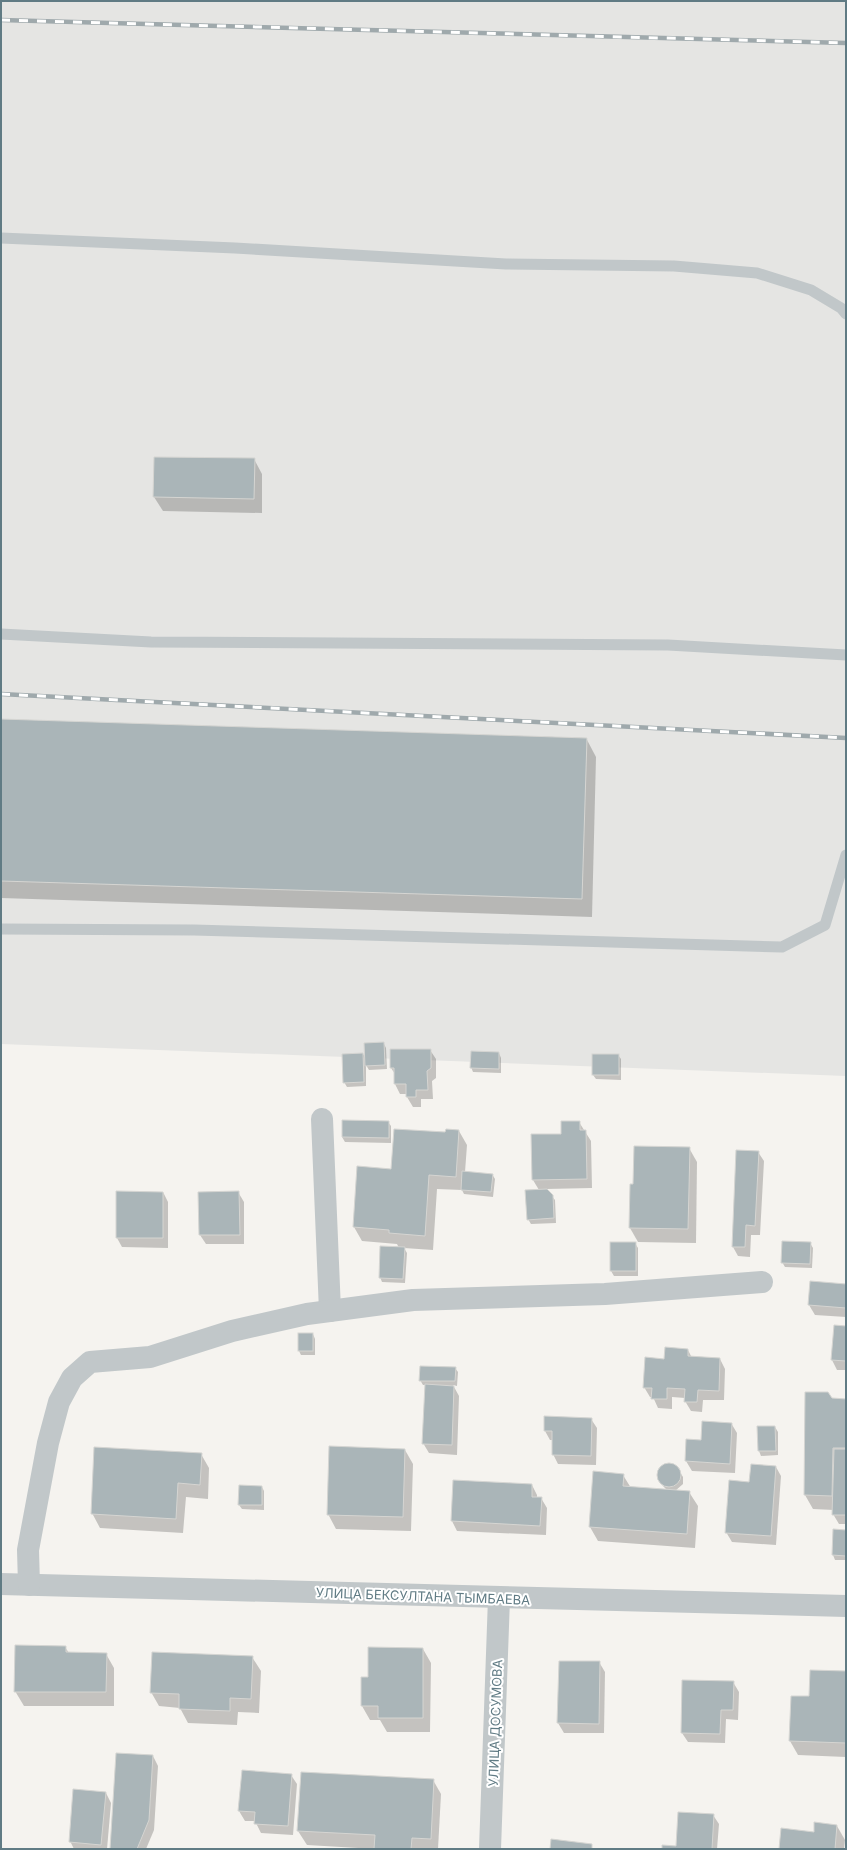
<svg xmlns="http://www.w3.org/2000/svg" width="847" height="1850" font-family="Inter,sans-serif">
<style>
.built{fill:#e5e5e3}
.shadow{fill:#0003}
.building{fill:#aab5b8;stroke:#d5d5d2}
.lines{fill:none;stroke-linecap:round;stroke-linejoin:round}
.lane{stroke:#c1c7c9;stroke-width:11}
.street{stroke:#c1c7c9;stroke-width:22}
.rail-casing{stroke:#9fa9ac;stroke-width:4.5}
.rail{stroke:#fff;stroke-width:3;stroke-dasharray:9;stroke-linecap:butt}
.labels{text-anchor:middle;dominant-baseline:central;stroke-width:4;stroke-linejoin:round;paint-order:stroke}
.street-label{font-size:13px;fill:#607b84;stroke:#fff}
</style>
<rect width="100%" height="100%" fill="#f5f3ef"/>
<!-- built -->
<polygon class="built" points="1,1 846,1 846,1076 1,1044"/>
<!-- shadow -->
<g class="shadow">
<polygon points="155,458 254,459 262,474 262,513 163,511 154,497"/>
<polygon points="1,720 586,738 596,757 592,917 1,898"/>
<polygon points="384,1044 386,1048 387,1069 369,1070 366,1065 366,1086 347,1087 344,1082 363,1054 366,1059"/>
<polygon points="430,1050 436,1059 436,1078 432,1081 433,1099 421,1099 421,1107 413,1107 407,1097 407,1094 400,1094 395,1084 395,1074 391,1068"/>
<polygon points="499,1053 501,1058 501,1073 473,1072 471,1067"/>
<polygon points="618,1055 621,1059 621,1080 596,1079 593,1075"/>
<polygon points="343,1121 388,1122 391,1126 391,1143 345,1142 342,1137"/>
<polygon points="579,1122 591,1141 592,1188 546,1189 555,1200 556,1223 531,1224 528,1219 539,1190 533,1180"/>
<polygon points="459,1131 467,1145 465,1172 492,1174 495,1179 493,1197 464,1194 462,1190 437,1189 433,1250 404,1248 407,1253 405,1283 382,1282 380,1277 399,1248 397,1244 362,1241 354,1227 358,1167 392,1170 446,1134"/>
<polygon points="689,1148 697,1162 696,1243 638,1242 630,1228"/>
<polygon points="758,1152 764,1161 760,1235 751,1235 750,1257 738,1256 733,1247"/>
<polygon points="163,1192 168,1202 168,1248 122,1247 117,1238"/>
<polygon points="238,1192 244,1202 244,1244 206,1244 200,1235"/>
<polygon points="611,1243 635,1243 638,1248 638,1276 614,1276 611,1271"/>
<polygon points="810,1243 813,1248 812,1268 785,1267 782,1262"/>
<polygon points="846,1285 846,1317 815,1315 809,1305"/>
<polygon points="846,1327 846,1370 837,1370 832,1360"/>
<polygon points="313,1334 315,1339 315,1355 301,1355 299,1351"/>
<polygon points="688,1350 692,1358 720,1359 725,1369 724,1400 703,1400 702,1412 691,1411 685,1401 685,1398 672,1397 672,1409 658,1408 653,1397 650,1397 644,1387 665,1360"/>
<polygon points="455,1368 458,1372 457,1386 453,1385 459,1396 457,1455 429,1453 423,1443 426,1385 423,1385 420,1380"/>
<polygon points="806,1393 831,1399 846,1400 846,1524 839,1524 833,1514 834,1510 813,1509 805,1495"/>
<polygon points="591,1419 597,1428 596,1465 558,1464 553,1454 553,1440 550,1440 545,1431"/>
<polygon points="731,1423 737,1433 735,1473 692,1471 686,1461 687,1440 702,1441"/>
<polygon points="775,1427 778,1432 778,1455 761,1456 759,1451"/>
<polygon points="405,1450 413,1464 411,1531 336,1529 328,1514"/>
<polygon points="201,1454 209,1468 208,1499 186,1497 183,1533 100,1528 92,1513"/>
<polygon points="666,1465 673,1465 678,1469 683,1477 683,1484 675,1491 689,1492 698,1506 695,1548 598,1541 590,1527 623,1475 631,1488 668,1491 663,1486 659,1477 660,1470"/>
<polygon points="776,1467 781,1476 776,1545 732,1542 726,1532"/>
<polygon points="532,1485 537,1495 537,1498 541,1498 547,1508 546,1535 457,1531 452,1521"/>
<polygon points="262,1487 264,1491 264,1510 242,1509 239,1505"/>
<polygon points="834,1530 846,1531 846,1560 835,1560 833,1555"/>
<polygon points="65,1647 69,1653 106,1654 114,1668 114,1706 24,1706 15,1691"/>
<polygon points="423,1649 431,1663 430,1732 387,1732 380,1720 370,1720 362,1706 369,1678"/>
<polygon points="252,1657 261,1671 259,1713 238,1712 237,1725 188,1723 180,1708 159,1706 151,1692"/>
<polygon points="560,1662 599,1662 605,1672 604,1733 564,1733 558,1723"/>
<polygon points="846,1672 846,1757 798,1755 790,1741 810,1697"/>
<polygon points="733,1682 739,1692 738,1720 726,1719 725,1743 688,1742 682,1733"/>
<polygon points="153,1756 158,1766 154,1830 146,1849 111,1849"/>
<polygon points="291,1775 297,1784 293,1835 261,1833 255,1821 245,1821 239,1811"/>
<polygon points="433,1780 441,1794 438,1849 375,1849 307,1845 298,1831"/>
<polygon points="106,1793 111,1803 107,1849 74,1849 70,1841"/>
<polygon points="713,1815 719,1824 717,1849 663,1849 677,1847"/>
<polygon points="837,1826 845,1840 844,1849 780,1849 814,1833"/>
</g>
<!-- building -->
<g class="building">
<polygon points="154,457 255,458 254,499 153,497"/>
<polygon points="1,719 587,738 582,899 1,881"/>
<polygon points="384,1042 385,1065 365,1066 364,1043"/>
<polygon points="390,1049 431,1049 431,1068 427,1071 428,1090 416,1090 416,1097 406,1097 406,1084 394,1084 394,1068 390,1068"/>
<polygon points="471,1051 499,1052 499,1069 470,1068"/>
<polygon points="363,1053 364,1082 343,1083 342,1054"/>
<rect x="592" y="1054" width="27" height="21"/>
<polygon points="342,1120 389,1121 389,1138 342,1137"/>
<polygon points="561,1121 580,1121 580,1130 586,1130 587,1179 532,1180 531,1134 561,1134"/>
<polygon points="394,1129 445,1132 446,1129 459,1130 456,1177 429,1175 425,1236 389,1233 389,1230 353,1227 357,1166 391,1169"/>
<polygon points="634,1146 690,1147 688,1229 629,1228 630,1184 633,1184"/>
<polygon points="736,1150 759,1151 755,1226 746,1225 745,1247 732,1247"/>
<polygon points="462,1171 493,1174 491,1192 461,1190"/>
<polygon points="547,1189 553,1195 554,1218 527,1220 525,1190"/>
<polygon points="116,1191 163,1192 163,1238 116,1238"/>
<polygon points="239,1191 240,1235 199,1235 198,1192"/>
<polygon points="782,1241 811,1242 810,1264 781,1263"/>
<rect x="610" y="1242" width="26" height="29"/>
<polygon points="380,1246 405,1247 403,1279 379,1278"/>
<polygon points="810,1281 846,1284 846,1308 808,1305"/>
<polygon points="834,1325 846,1326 846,1361 831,1360"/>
<rect x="298" y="1333" width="15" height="18"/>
<polygon points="665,1347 688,1349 688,1356 720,1358 719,1391 698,1390 697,1402 684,1402 685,1389 667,1388 667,1399 651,1399 652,1388 643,1388 645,1357 664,1359"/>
<polygon points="420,1366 456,1367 455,1381 419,1381"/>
<polygon points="425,1384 454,1386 452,1445 422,1444"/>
<polygon points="805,1392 828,1392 832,1398 846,1399 846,1448 833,1448 832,1496 804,1495"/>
<polygon points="544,1416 592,1418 591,1456 552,1455 552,1431 544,1431"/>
<polygon points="702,1421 732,1423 730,1464 685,1461 686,1439 701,1440"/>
<polygon points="757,1426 775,1426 776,1451 758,1451"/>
<polygon points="329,1446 405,1449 403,1517 327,1515"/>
<polygon points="94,1447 202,1453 200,1485 178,1483 176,1519 91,1514"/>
<polygon points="834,1449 846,1449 846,1515 832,1515"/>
<circle cx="669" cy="1475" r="12"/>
<polygon points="751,1464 776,1466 771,1536 725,1533 729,1480 749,1482"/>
<polygon points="593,1471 624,1474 623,1486 690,1491 687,1534 589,1527"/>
<polygon points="453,1480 532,1484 532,1497 542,1497 540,1526 451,1521"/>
<polygon points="239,1485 262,1486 262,1505 238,1505"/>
<polygon points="833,1529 846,1530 846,1556 832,1555"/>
<polygon points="15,1645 66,1646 66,1652 107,1653 106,1692 14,1692"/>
<polygon points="368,1647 423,1648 423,1718 378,1718 378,1706 361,1706 361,1677 368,1677"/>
<polygon points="152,1652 253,1656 251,1699 230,1698 230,1711 179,1709 179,1694 150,1693"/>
<polygon points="559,1661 600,1661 599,1724 557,1723"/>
<polygon points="810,1670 846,1671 846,1743 789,1741 791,1696 809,1696"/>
<polygon points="682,1680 734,1681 733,1710 721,1710 720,1734 681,1733"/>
<polygon points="116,1753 153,1755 149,1820 137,1849 110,1849"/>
<polygon points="242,1770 292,1774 288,1826 254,1824 255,1812 238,1811"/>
<polygon points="301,1772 434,1779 431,1839 412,1838 411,1849 374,1849 375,1835 297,1831"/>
<polygon points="73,1789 106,1792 101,1845 69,1842"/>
<polygon points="678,1812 714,1814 712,1849 662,1849 662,1845 676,1846"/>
<polygon points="814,1822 837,1825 835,1849 779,1849 781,1828 814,1832"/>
<polygon points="551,1839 592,1844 592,1849 550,1849"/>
</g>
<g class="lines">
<!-- lane -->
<g class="lane">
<polyline points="1,238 235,248 506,264 674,266 757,273 811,290 841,308 846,314"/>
<polyline points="1,634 151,642 668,645 846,655"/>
<polyline points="1,929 194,930 782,947 825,925 846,855"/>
</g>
<!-- street -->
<g class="street">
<polyline points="322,1119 330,1311"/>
<polyline points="1,1584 846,1606"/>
<polyline points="29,1585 28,1550 48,1443 59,1402 72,1378 90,1362 150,1357 232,1331 307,1314 413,1300 605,1294 762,1282"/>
<polyline points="490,1849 499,1598"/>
</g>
<defs>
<g id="rail">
<polyline points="1,20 846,43"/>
<polyline points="1,694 846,738"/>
</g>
</defs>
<!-- rail casing -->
<use href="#rail" class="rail-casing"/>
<!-- rail -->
<use href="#rail" class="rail"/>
</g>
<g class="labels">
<!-- street labels -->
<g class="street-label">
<text transform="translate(423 1596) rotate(2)">УЛИЦА БЕКСУЛТАНА ТЫМБАЕВА</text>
<text transform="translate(495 1723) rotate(-88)">УЛИЦА ДОСУМОВА</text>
</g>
</g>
<!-- border -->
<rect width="847" height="1850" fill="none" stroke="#607b84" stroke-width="4"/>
</svg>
